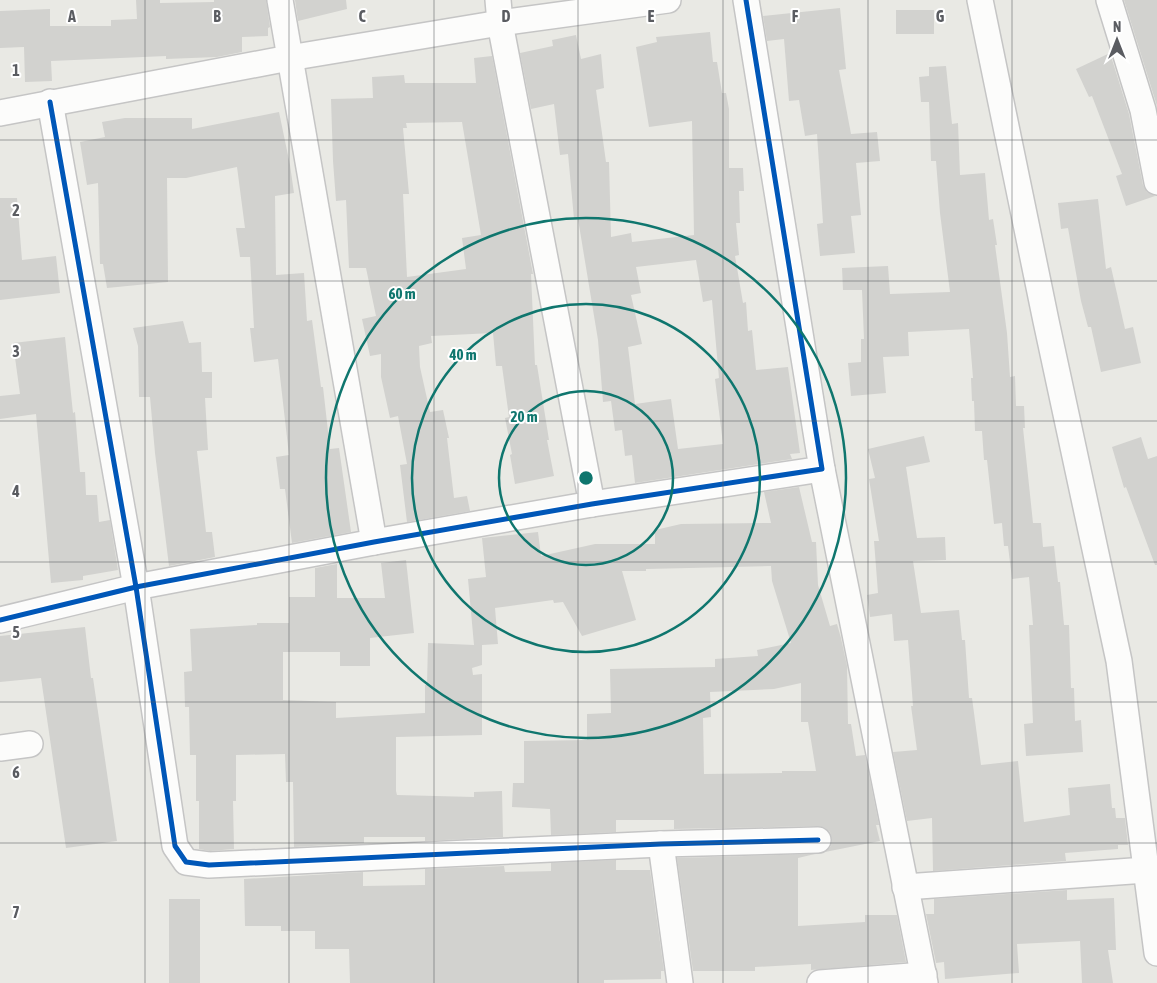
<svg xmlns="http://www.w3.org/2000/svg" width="1157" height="983" font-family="'Asap Condensed',sans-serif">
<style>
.building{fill:#d2d2cf;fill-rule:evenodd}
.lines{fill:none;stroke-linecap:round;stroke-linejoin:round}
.minor-casing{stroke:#c5c5c5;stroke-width:28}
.minor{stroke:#fcfcfb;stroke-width:25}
.cycleway-casing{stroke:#fff;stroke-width:8}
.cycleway{stroke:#0057b8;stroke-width:5}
.grid{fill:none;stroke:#5a5c61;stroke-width:1;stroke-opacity:0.55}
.ring{fill:none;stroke:#0f766e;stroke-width:2.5}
.grid-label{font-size:16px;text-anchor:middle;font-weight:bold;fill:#5a5c61;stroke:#fff;stroke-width:4;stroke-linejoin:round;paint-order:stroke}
.centre{fill:#0f766e;stroke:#fff;stroke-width:2.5}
.ring-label{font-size:15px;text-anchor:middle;font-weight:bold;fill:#0f766e;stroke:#fff;stroke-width:4;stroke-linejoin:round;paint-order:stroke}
</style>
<rect width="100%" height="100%" fill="#e9e9e4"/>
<!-- building -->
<g class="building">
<polygon points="136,0 160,0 160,3 214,2 214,0 266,0 270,27 268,28 268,36 242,37 242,52 217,57 166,59 166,56 51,61 52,81 25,82 24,47 0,48 0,11 50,9 50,26 111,26 111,20 137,19"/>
<polygon points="295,0 346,0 347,9 298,21"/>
<polygon points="1124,0 1157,0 1157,107 1157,106"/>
<polygon points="840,8 846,69 839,70 851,134 877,132 880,161 856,163 861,215 851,216 855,253 820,256 817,224 823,223 817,134 805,136 799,100 789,101 784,39 767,41 763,16"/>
<rect x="896" y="10" width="38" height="24"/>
<path d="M 710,32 L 713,62 L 717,62 L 722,93 L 726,93 L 729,109 L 729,168 L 743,168 L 744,191 L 739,191 L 740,223 L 736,223 L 739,255 L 735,256 L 743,303 L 746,302 L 748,331 L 752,330 L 756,370 L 788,367 L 800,453 L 790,454 L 792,459 L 635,483 L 632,455 L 625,456 L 622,430 L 615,431 L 611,401 L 603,402 L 598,340 L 578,219 L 574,219 L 568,154 L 560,155 L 554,104 L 531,109 L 520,53 L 553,46 L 552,40 L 576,35 L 581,59 L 601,54 L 604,88 L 596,90 L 606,162 L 609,162 L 611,237 L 631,233 L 632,242 L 694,235 L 692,121 L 649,127 L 636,47 L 657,42 L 656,37 ZM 696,260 L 703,302 L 712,300 L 719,378 L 715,379 L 723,444 L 678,449 L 671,399 L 635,404 L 628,347 L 642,344 L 631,295 L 641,293 L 636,267 Z"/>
<polygon points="1110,53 1129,114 1143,185 1147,192 1155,196 1126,206 1116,176 1122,174 1092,96 1089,97 1076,69"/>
<path d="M 492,56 L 533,274 L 531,274 L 535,365 L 537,365 L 549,440 L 547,440 L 554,476 L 515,484 L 510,455 L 512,454 L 505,418 L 509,417 L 502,366 L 496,366 L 493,333 L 431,336 L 432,343 L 419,346 L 420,367 L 430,412 L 443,410 L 449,438 L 447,438 L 454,498 L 467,496 L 470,511 L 407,522 L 400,465 L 407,464 L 398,416 L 390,418 L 381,377 L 381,354 L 370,356 L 362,319 L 376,316 L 366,268 L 349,268 L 346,200 L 336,201 L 333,161 L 331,99 L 373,98 L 372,77 L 404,75 L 405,83 L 476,83 L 474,58 ZM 462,122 L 481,235 L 462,238 L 466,269 L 407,277 L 403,194 L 409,194 L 403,128 L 407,128 L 406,123 Z"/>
<polygon points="946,66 952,124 958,123 960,175 985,173 989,220 993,219 997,245 995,245 1007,333 1010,377 1015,376 1016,406 1024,406 1025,428 1023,428 1033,523 1041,523 1043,547 1054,546 1058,582 1060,582 1064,625 1069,625 1071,688 1074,688 1075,721 1081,720 1083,752 1026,756 1024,724 1033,723 1029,625 1033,625 1029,577 1012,579 1008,546 1004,546 1002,523 994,524 987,460 984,460 982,431 975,431 974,401 972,401 971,378 973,378 969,329 908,332 909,356 883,357 886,393 851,396 848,363 861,362 861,339 864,339 862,290 843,290 842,268 888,266 890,294 950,292 940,213 936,161 931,161 929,102 921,102 919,77 929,76 929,67"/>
<polygon points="279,112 290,165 294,193 275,196 276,275 304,273 307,321 312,320 321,387 323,387 330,449 339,448 351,532 292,543 285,489 280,489 276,457 289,455 278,359 254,362 250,328 254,328 250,257 240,257 236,228 245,228 237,167 186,178 167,178 168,282 107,288 103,264 100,264 98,183 87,185 80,142 105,137 102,122 125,118 192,118 192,129"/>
<polygon points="0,198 17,198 22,260 56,256 60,293 0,300"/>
<polygon points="1098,199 1106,269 1111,267 1125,329 1133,327 1141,363 1101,372 1091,327 1088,327 1081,301 1068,228 1061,229 1058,203"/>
<polygon points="183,321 189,343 201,342 202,372 212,372 212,398 205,398 208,450 197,451 206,532 212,532 215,557 169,566 155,453 150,397 139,397 138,346 133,328"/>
<polygon points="65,337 73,413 75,412 80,472 85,472 86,495 97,495 99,522 110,520 118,570 83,576 83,580 51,583 36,414 0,419 0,396 20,394 13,343"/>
<polygon points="924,436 930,462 906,467 917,538 945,537 946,560 913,561 921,613 959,610 962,640 965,640 969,698 972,698 981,765 1018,761 1024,822 1070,815 1068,788 1110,784 1112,808 1115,808 1116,818 1125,818 1128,845 1118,845 1118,849 1065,853 1066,861 933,871 932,818 907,821 893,752 917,750 911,706 913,706 908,640 894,641 892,614 870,617 867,595 878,593 874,541 879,541 869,479 875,478 868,449"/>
<polygon points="1141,437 1148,459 1157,456 1157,565 1155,565 1126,487 1124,488 1112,447"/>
<path d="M 799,487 L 812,542 L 816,542 L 818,585 L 830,626 L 837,624 L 841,638 L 847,666 L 848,724 L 851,724 L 856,756 L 865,755 L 879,825 L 876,825 L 880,841 L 825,852 L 831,846 L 832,839 L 830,832 L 825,828 L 818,826 L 674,829 L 674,820 L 616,820 L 616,832 L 551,835 L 550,809 L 512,807 L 513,783 L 524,783 L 524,741 L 587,740 L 587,714 L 611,713 L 610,669 L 715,667 L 715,659 L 758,656 L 757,650 L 791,643 L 772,581 L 771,566 L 646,569 L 646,571 L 622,571 L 636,620 L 582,636 L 563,602 L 554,603 L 553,600 L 495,608 L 498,644 L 482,645 L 482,665 L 472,668 L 473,675 L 482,674 L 482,735 L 396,737 L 396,791 L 397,795 L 474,797 L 474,792 L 502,791 L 503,837 L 425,841 L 425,837 L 364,837 L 364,843 L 294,847 L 293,782 L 286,782 L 285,754 L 236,755 L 236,801 L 233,801 L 234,849 L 210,851 L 199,849 L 199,801 L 196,801 L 196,755 L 190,755 L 189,707 L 185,707 L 184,672 L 192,671 L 190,629 L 257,625 L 257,623 L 289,623 L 289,597 L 315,597 L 315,568 L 337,564 L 337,598 L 385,598 L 381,563 L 406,560 L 414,633 L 370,638 L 370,666 L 340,666 L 340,652 L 283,652 L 283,700 L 336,702 L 336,718 L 425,713 L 425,685 L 427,685 L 428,643 L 474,645 L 468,579 L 486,577 L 482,538 L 538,532 L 541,556 L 595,544 L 655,544 L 655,530 L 681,524 L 771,523 L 764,492 ZM 801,683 L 801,722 L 808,722 L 816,771 L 782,771 L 782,773 L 704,774 L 703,718 L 711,717 L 710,692 L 774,689 Z"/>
<polygon points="85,627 91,678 93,678 117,841 66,848 41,678 0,682 0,636"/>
<polygon points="815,854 798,858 798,926 865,922 865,915 897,915 906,962 811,970 811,964 755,967 755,971 693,971 677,858"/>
<polygon points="616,860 616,870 650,870 664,971 661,971 661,979 604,980 604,983 350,983 349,949 315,949 315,931 281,931 281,926 245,926 244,879 363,872 363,886 425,885 425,869 504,866 505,872 551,871 551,863"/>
<polygon points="1067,890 1067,900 1114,898 1116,950 1108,950 1113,983 1082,983 1080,941 1017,944 1019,973 945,979 944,962 936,963 926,914 934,914 934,899"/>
<rect x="169" y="899" width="31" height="84"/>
</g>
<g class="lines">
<defs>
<g id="minor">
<polyline points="280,0 374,542"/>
<polyline points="498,0 500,23 592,504"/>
<polyline points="980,0 1046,321 1119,661 1157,953"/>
<polyline points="1109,0 1143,110 1157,182"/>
<polyline points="50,102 136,587 175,846 186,862 209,865 661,844 818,840"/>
<polyline points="0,113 289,58 500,23 668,0"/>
<polyline points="822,469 925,983"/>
<polyline points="0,620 136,587 374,542 592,504 822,469 746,0"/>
<polyline points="0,748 30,744"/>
<polyline points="661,844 680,983"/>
<polyline points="905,887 1146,870"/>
<polyline points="820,983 924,975"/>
</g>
</defs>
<!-- minor casing -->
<use href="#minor" class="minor-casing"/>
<!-- minor -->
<use href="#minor" class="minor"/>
<defs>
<g id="cycleway">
<polyline points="50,102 136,587 175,846 186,862 209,865 661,844 818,840"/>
<polyline points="0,620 136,587 374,542 592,504 822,469 746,0"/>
</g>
</defs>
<!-- cycleway casing -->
<use href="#cycleway" class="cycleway-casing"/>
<!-- cycleway -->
<use href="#cycleway" class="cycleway"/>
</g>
<!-- grid -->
<path class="grid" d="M 145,0 L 145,983M 289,0 L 289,983M 434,0 L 434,983M 578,0 L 578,983M 723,0 L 723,983M 868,0 L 868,983M 1012,0 L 1012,983M 0,140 L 1157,140M 0,281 L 1157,281M 0,421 L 1157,421M 0,562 L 1157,562M 0,702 L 1157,702M 0,843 L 1157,843"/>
<!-- distance rings -->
<g class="ring">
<circle cx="586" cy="478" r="87"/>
<circle cx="586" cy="478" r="174"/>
<circle cx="586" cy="478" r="260"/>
</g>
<g class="grid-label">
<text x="72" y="22">A</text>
<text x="217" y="22">B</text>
<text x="362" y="22">C</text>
<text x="506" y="22">D</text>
<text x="651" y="22">E</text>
<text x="795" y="22">F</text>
<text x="940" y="22">G</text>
<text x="16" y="76">1</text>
<text x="16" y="216">2</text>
<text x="16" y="357">3</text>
<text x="16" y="497">4</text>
<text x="16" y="638">5</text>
<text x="16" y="778">6</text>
<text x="16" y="918">7</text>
</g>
<circle cx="586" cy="478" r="8" class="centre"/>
<g class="ring-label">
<text x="402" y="299">60 m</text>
<text x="463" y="360">40 m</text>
<text x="524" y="422">20 m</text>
</g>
<!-- north arrow -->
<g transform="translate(1117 40)" stroke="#ffffff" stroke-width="4" paint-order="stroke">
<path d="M0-4L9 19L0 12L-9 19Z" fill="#5a5c61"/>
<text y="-8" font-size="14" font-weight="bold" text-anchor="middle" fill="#5a5c61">N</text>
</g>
</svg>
